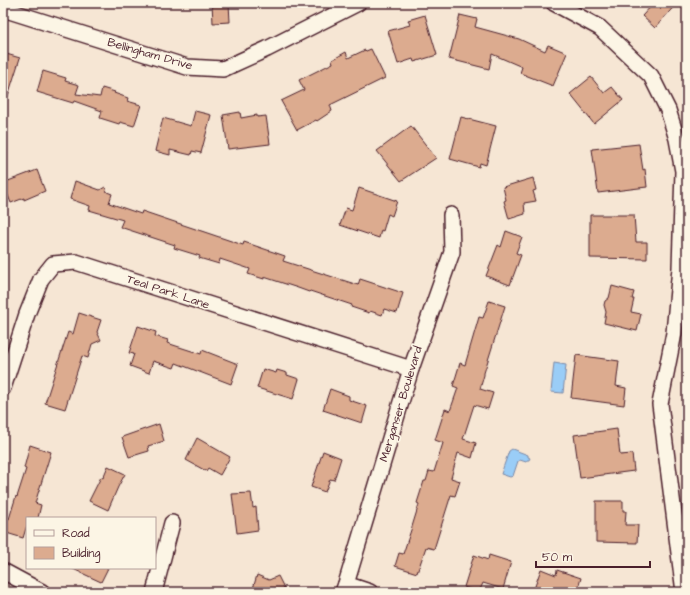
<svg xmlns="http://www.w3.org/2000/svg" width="690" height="595" font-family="'Architects Daughter',sans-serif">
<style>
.water{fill:#9acdf7;stroke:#7a87a5}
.building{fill:#dcab8f;stroke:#4a1f2b}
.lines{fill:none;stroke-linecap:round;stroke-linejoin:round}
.minor-casing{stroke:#4a1f2b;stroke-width:18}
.minor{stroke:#fcf5e5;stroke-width:15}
.labels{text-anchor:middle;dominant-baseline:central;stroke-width:3.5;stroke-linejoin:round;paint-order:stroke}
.street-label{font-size:12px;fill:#4a1f2b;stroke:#fcf5e5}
</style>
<rect width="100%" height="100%" fill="#f6e6d4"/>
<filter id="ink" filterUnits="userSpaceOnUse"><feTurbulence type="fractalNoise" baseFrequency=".025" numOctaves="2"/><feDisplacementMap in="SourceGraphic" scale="8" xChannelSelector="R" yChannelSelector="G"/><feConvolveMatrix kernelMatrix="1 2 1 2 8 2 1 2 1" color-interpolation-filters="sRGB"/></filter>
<g filter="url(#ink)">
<!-- water -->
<g class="water">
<polygon points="554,363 566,365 563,393 551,392"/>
<polygon points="512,449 528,455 528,457 530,458 529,460 527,460 526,462 520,460 518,461 513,476 510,477 501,474 509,451"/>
</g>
<!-- building -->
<g class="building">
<polygon points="212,3 229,3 230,22 213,23"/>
<polygon points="654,3 677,3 655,28 642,16"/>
<polygon points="425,15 437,55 414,62 413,59 398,64 388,31 410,25 408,20"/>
<polygon points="460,15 477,19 475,27 519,39 545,51 548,45 567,53 553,86 520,73 522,67 492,54 489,69 449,59"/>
<polygon points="371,49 385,78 330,105 332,111 317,121 316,120 297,130 281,101 304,90 299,80 333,63 332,60 346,52 348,58 365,50 366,51"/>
<polygon points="3,53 20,58 6,102 3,101"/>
<polygon points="43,71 66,78 65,81 79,85 76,94 100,97 102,88 115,92 114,93 128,98 127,101 141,105 134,126 120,122 119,124 100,118 102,111 74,101 73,103 37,92"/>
<polygon points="591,77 604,93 612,87 623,100 594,124 570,94"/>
<polygon points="195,111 211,115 201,153 192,151 191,155 170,150 170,155 155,151 163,118 191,126"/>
<polygon points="240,112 241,118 257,115 257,117 266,116 270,144 228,149 223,115"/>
<polygon points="461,117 496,126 486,165 480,163 479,167 450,159"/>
<polygon points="411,126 436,158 401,181 377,151"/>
<polygon points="639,144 643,170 645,169 647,187 598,193 592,149"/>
<polygon points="37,170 45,191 24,200 24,198 11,203 3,183"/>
<polygon points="533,178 536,190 533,191 536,201 524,203 525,214 509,219 504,201 506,200 503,187"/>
<polygon points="75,181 100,190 105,187 107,192 112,194 109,203 141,214 142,211 243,245 244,242 285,256 283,261 358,285 360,279 403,293 397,313 384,309 382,315 370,311 369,313 351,307 352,305 310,291 309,292 298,288 264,277 264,279 248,274 250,269 220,259 219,264 199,258 200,256 174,248 175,245 120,227 123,220 89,210 90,206 70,199"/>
<polygon points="359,188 397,201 392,216 388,214 383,231 381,230 379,238 340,225 346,208 352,210"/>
<polygon points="590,215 634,215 636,242 647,242 647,259 590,258"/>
<polygon points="506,231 522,237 516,253 521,255 510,285 486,276 498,245 501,247"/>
<polygon points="612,286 634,292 632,299 634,299 631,312 641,314 637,331 604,323 606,312 604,305 605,301 609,298"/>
<polygon points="489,301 505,306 484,373 484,375 480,389 493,393 488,409 474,405 463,439 476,443 472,458 458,453 451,478 460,481 455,496 451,495 434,549 426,547 417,573 395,566 399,553 403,554 411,530 419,504 417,503 424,481 426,481 429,471 434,472 443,443 435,440 445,409 450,411 458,388 453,386 460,363 465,365 479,317 483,318"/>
<polygon points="79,313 101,320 97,332 101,340 92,344 88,358 82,356 65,409 45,403 68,332 73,334"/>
<polygon points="138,326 156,332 155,336 168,340 167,343 201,354 202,350 238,364 231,384 176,363 174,368 153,361 149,373 130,366 134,354 129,353"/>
<polygon points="576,355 619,361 616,386 626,388 624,405 571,398"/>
<polygon points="263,369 276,373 277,370 287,373 287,375 299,379 293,399 257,388"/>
<polygon points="330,389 349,396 349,400 367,406 362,423 323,410"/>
<polygon points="159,424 164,441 148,446 149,451 129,457 122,437"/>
<polygon points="617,429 620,455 632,454 634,471 580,478 574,435"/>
<polygon points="197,438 230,457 220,475 208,468 206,471 186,460"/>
<polygon points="30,445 51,452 35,503 41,505 38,518 27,518 27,525 23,538 3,532 3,526 5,518 9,519 16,496 17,497 26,469 24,468"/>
<polygon points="323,451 341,458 334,480 330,479 325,492 311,487"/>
<polygon points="108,466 125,474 118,487 108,510 89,501 101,477 103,478"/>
<polygon points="251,493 253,508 256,507 258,530 237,533 232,494"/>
<polygon points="596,501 623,501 623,511 626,511 625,525 638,525 637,543 596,542"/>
<polygon points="474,555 488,560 489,555 511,562 503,589 483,583 479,592 464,587"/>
<polygon points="71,568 108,568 101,582"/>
<polygon points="541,569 556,575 557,570 581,578 577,592 533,592"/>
<polygon points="257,575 269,580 278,576 286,592 252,592"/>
</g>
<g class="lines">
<defs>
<g id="minor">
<polyline points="554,3 600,28 651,76 668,110 677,139 683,171 680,268 674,333 660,404 684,592"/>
<polyline points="3,9 187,67 223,69 267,49 358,3"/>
<polyline points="3,388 27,314 41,279 53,264 76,262 411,369"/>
<polyline points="3,571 42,592"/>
<polyline points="346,584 370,592"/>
<polyline points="154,592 172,523"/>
<polyline points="343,592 346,584 411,369 452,252 451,215"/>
</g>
</defs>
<!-- minor casing -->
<use href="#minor" class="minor-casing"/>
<!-- minor -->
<use href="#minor" class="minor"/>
</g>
</g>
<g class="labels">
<!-- street labels -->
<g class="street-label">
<text transform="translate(150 54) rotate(16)">Bellingham Drive</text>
<text transform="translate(168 292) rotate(18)">Teal Park Lane</text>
<text transform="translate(401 404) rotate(-73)">Merganser Boulevard</text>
</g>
</g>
<!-- margin -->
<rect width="690" height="595" fill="none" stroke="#fcf5e5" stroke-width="16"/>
<rect x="8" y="8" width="674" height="579" fill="none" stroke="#4a1f2b" stroke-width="1.5" filter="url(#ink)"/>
<!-- legend -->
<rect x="26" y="517" width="130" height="52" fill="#fcf5e5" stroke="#b59f9b"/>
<rect x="34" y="530" width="20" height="6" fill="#fcf5e5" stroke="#b59f9b"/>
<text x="62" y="537" font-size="12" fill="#4a1f2b">Road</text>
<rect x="34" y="547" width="20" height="12" fill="#dcab8f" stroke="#b59f9b"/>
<text x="62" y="557" font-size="12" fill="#4a1f2b">Building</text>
<!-- scale -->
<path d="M536 561v6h114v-6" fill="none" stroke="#4a1f2b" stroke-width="2"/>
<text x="542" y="561" font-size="12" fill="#4a1f2b" stroke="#fcf5e5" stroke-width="3" paint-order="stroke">50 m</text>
</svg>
